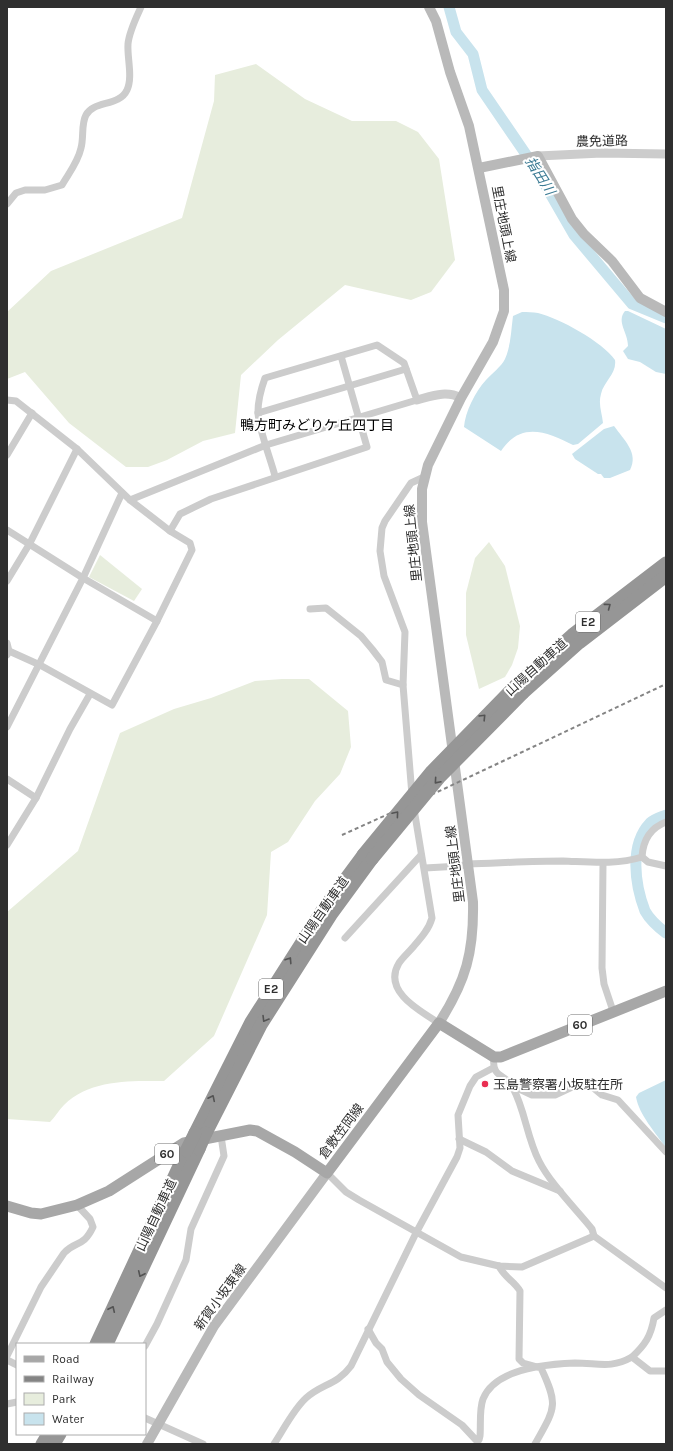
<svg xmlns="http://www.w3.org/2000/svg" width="673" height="1451" font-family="Karla,'Noto Sans JP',sans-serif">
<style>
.green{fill:#e7eddd}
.water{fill:#c8e3ed}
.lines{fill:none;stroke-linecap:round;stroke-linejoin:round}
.river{stroke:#c8e3ed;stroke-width:11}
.minor{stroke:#ccc;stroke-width:7}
.tertiary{stroke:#ccc;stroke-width:9}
.secondary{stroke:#b9b9b9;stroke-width:10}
.primary{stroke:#a7a7a7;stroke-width:11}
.motorway{stroke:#969696;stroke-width:13}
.rail{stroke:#848484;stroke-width:2;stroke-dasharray:4 3;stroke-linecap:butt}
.motorway-bridge{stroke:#969696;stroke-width:13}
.oneway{stroke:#535353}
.poi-dot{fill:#e92e51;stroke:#fff;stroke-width:1.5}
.labels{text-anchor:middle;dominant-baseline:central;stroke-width:4;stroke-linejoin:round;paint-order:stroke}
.shield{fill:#fff;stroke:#6d6d6d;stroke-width:1}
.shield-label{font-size:12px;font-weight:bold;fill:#2f2f2f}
.street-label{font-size:13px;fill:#2f2f2f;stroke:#fff}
.poi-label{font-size:13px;fill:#2f2f2f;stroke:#fff;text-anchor:start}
.water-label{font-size:14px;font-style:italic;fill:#3b7b94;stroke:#fff}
.neighbourhood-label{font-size:14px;fill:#000;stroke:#fff}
</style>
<rect width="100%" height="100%" fill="#fff"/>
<!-- green -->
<g class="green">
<polygon points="256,64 305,99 352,121 396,121 418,132 439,159 455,260 431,292 411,300 345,285 278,340 241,375 235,433 203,441 167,460 148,467 126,467 69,423 25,372 7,379 7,312 51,271 182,218 214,101 215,75"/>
<polygon points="489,542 505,566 520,626 518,648 512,665 505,677 479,689 466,635 466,593 475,558"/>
<polygon points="100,555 142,589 134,601 89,577"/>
<path d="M 282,679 L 309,679 L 348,711 L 351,747 L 340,774 L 315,801 L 288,842 L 271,852 L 267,915 L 214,1036 L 164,1081 C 131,1081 90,1079 64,1105 C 59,1110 55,1117 50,1122 L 7,1119 L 7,912 L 78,851 L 120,733 L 174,709 L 211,698 L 255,681 Z"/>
</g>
<!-- water -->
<g class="water">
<path d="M 625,311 L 628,311 L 666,329 L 666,374 L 656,372 L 640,362 L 628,359 L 623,351 L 628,346 C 628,332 616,322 625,311 Z"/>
<path d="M 522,312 C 527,312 533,312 538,313 C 559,318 603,342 615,360 C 617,374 604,381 601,394 C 598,404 602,413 603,423 L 578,444 L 573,445 C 547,432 521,421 501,451 L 464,427 C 465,412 475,392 486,380 C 492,373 501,367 505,359 C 511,345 511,331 513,316 Z"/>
<path d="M 614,426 C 624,440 639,453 630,470 L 610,478 L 604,478 L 601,474 L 598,474 L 575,459 L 572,454 L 604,429 Z"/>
<path d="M 666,1080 L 666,1148 C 656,1133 639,1115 636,1097 L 639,1093 Z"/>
</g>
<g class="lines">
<!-- river -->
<g class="river">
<polyline points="449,7 456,32 473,54 482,90 536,169 574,235 632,304 666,318"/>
<path d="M 666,815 C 661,817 654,819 650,823 C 629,845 635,885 645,911 C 650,920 658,927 666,933"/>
</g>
<!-- minor -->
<g class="minor">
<path d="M 7,204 L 16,193 L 25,190 L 45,190 L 62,185 C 69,173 78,162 81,148 C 84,137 81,124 86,115 C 94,100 119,107 127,90 C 133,77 127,58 128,44 C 129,32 136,18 141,7"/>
<polyline points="7,400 16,401 77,449 130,500 170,531 190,543 192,550 157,621 112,705 40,665 9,651"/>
<polyline points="258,413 406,369"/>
<polyline points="7,455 32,413"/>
<path d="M 130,500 L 266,445 L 417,400 L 404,363 L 377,345 L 265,378 C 261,389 258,400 258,412 C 258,427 271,460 275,476"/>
<polyline points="7,530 83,578 157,621"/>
<polyline points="170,531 180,514 211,499 367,447 341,356"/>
<polyline points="7,581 30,543 77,449"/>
<polyline points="310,609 326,608 361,636 372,649 382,662 386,680 403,685"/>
<polyline points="7,643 9,651 7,655"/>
<polyline points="7,727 83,578 122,493"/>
<polyline points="7,779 36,798"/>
<polyline points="412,795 403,685 405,632 384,576 380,551 382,528 385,521 411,483 424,477"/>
<path d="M 414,809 L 432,918 C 429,929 421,938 414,946 C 409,952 403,957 399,963 C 382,991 420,1011 439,1023"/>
<polyline points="7,845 36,798 70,729 90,694"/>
<path d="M 642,857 C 643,840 650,828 666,822"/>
<polyline points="603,863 602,968 604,984 613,1011"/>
<path d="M 425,868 L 460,866 L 468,864 C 500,863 532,861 563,861 C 590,862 616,865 642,857 L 648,862 L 666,866"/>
<polyline points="345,938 421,855"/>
<path d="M 494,1057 C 491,1079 506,1073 513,1088 C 525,1110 527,1138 539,1161 C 550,1183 575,1208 592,1229 L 594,1236 L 666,1288"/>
<polyline points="513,1086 532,1095 555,1095 585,1081 602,1095 618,1100 666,1152"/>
<polyline points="459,1139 486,1152 512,1171 560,1191"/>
<polyline points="327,1173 346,1192 359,1200 461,1257 499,1266 522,1267 594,1236"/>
<path d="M 499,1266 C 504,1277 514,1281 520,1291 L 519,1359 L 523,1363 L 541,1368 C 559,1406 555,1408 535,1444"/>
<path d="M 666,1310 L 654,1318 C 651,1336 645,1345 632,1357 L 650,1371 L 666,1371"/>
<path d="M 368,1329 L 376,1343 L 382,1349 L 387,1362 L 401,1379 L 419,1395 L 462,1425 L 476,1440 L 479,1440 L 480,1436 C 481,1425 479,1410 483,1399 C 495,1369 547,1364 575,1363 C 598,1363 611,1369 632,1357"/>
<polyline points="145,1346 157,1324 186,1260 191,1229 224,1156 221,1136"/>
<path d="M 7,1356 L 41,1287 L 64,1253 C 76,1240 83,1248 93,1227 L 90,1219 L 77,1205"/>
<polyline points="7,1360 17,1365"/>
<polyline points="7,1404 17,1402"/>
<polyline points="145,1418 203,1444"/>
<path d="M 274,1444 C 284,1429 293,1410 306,1398 C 321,1384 337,1385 351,1366 L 416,1233 L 457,1157 L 460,1148 L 458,1115 L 470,1086 L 476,1077 L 493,1068"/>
</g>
<!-- tertiary -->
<g class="tertiary">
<polyline points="538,156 602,153 666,154"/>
<path d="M 417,400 C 432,396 446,390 461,398"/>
</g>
<!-- secondary -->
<g class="secondary">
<path d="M 429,7 L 436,21 L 450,72 L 469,126 L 504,290 L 504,311 L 493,342 L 461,398 L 428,465 L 422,489 L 422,522 L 473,902 C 474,952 466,981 439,1023"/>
<polyline points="479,168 538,156 572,219 584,234 612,261 640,298 666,312"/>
<polyline points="147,1444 214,1326 327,1173"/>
</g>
<!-- primary -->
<polyline class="primary" points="7,1206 31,1213 41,1214 77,1205 109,1191 184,1143 250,1130 257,1131 295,1152 327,1173 439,1023 494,1057 501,1057 666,991"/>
<!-- motorway -->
<g class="motorway">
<polyline points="515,686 572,635 666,563"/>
<polyline points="523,693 579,643 666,576"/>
<polyline points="195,1133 251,1022 323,909 363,855"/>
<polyline points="206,1133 261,1025 331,915 372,859"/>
<polyline points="96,1344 186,1151"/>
<polyline points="107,1344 199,1149"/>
<polyline points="42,1444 48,1434"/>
<polyline points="54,1444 60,1434"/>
</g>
<!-- rail -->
<polyline class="rail" points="342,835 446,788 666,684"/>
<!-- motorway-bridge -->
<g class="motorway-bridge">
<polyline points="363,855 432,771 515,686"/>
<polyline points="372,859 439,778 523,693"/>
<polyline points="199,1149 206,1133"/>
<polyline points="186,1151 195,1133"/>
</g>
</g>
<!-- one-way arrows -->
<defs><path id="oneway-chevron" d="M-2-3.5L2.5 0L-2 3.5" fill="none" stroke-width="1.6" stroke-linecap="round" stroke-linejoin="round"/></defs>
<g class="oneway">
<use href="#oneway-chevron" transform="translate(608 606) rotate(-37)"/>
<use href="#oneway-chevron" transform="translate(483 717) rotate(-46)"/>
<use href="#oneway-chevron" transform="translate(437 781) rotate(131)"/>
<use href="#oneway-chevron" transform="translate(396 814) rotate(-50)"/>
<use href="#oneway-chevron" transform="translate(289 960) rotate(-57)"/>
<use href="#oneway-chevron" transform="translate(265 1019) rotate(121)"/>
<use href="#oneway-chevron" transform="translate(212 1098) rotate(-64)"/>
<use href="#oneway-chevron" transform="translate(141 1274) rotate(115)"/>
<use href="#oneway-chevron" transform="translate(112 1309) rotate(-65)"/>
</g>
<!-- markers -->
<circle class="poi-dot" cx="485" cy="1084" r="4"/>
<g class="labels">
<!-- shield labels -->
<g class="shield">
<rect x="576" y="612" width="24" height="20" rx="3"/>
<rect x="259" y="979" width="24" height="20" rx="3"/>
<rect x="568" y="1015" width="24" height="20" rx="3"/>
<rect x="155" y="1144" width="24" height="20" rx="3"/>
</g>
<g class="shield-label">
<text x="588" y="622">E2</text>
<text x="271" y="989">E2</text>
<text x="580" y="1025">60</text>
<text x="167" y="1154">60</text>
</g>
<!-- street labels -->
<g class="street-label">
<text transform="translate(602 141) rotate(-1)">農免道路</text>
<text transform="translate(504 224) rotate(79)">里庄地頭上線</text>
<text transform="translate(413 543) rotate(-96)">里庄地頭上線</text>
<text transform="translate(536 667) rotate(-42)">山陽自動車道</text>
<text transform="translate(455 864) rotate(-97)">里庄地頭上線</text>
<text transform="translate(323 910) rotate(-55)">山陽自動車道</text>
<text transform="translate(341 1131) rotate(-53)">倉敷笠岡線</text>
<text transform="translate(156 1215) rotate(-65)">山陽自動車道</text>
<text transform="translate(220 1297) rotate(-54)">新賀小坂東線</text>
</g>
<!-- poi labels -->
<g class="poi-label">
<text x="493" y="1084">玉島警察署小坂駐在所</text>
</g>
<!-- water labels -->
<g class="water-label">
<text transform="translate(540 176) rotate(58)">指田川</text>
</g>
<!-- neighbourhood labels -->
<g class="neighbourhood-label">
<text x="317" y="425">鴨方町みどりケ丘四丁目</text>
</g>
</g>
<!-- border -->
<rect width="673" height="1451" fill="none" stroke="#2f2f2f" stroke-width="16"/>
<!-- legend -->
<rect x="16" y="1343" width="130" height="92" fill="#ffffff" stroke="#acacac"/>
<rect x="24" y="1356" width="20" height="6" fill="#a7a7a7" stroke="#acacac"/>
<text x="52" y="1363" font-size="12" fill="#2f2f2f">Road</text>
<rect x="24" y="1376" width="20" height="6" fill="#848484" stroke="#acacac"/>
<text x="52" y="1383" font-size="12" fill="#2f2f2f">Railway</text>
<rect x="24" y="1393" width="20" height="12" fill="#e7eddd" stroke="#acacac"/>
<text x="52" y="1403" font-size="12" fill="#2f2f2f">Park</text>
<rect x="24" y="1413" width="20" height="12" fill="#c8e3ed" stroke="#acacac"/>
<text x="52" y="1423" font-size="12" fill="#2f2f2f">Water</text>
</svg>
